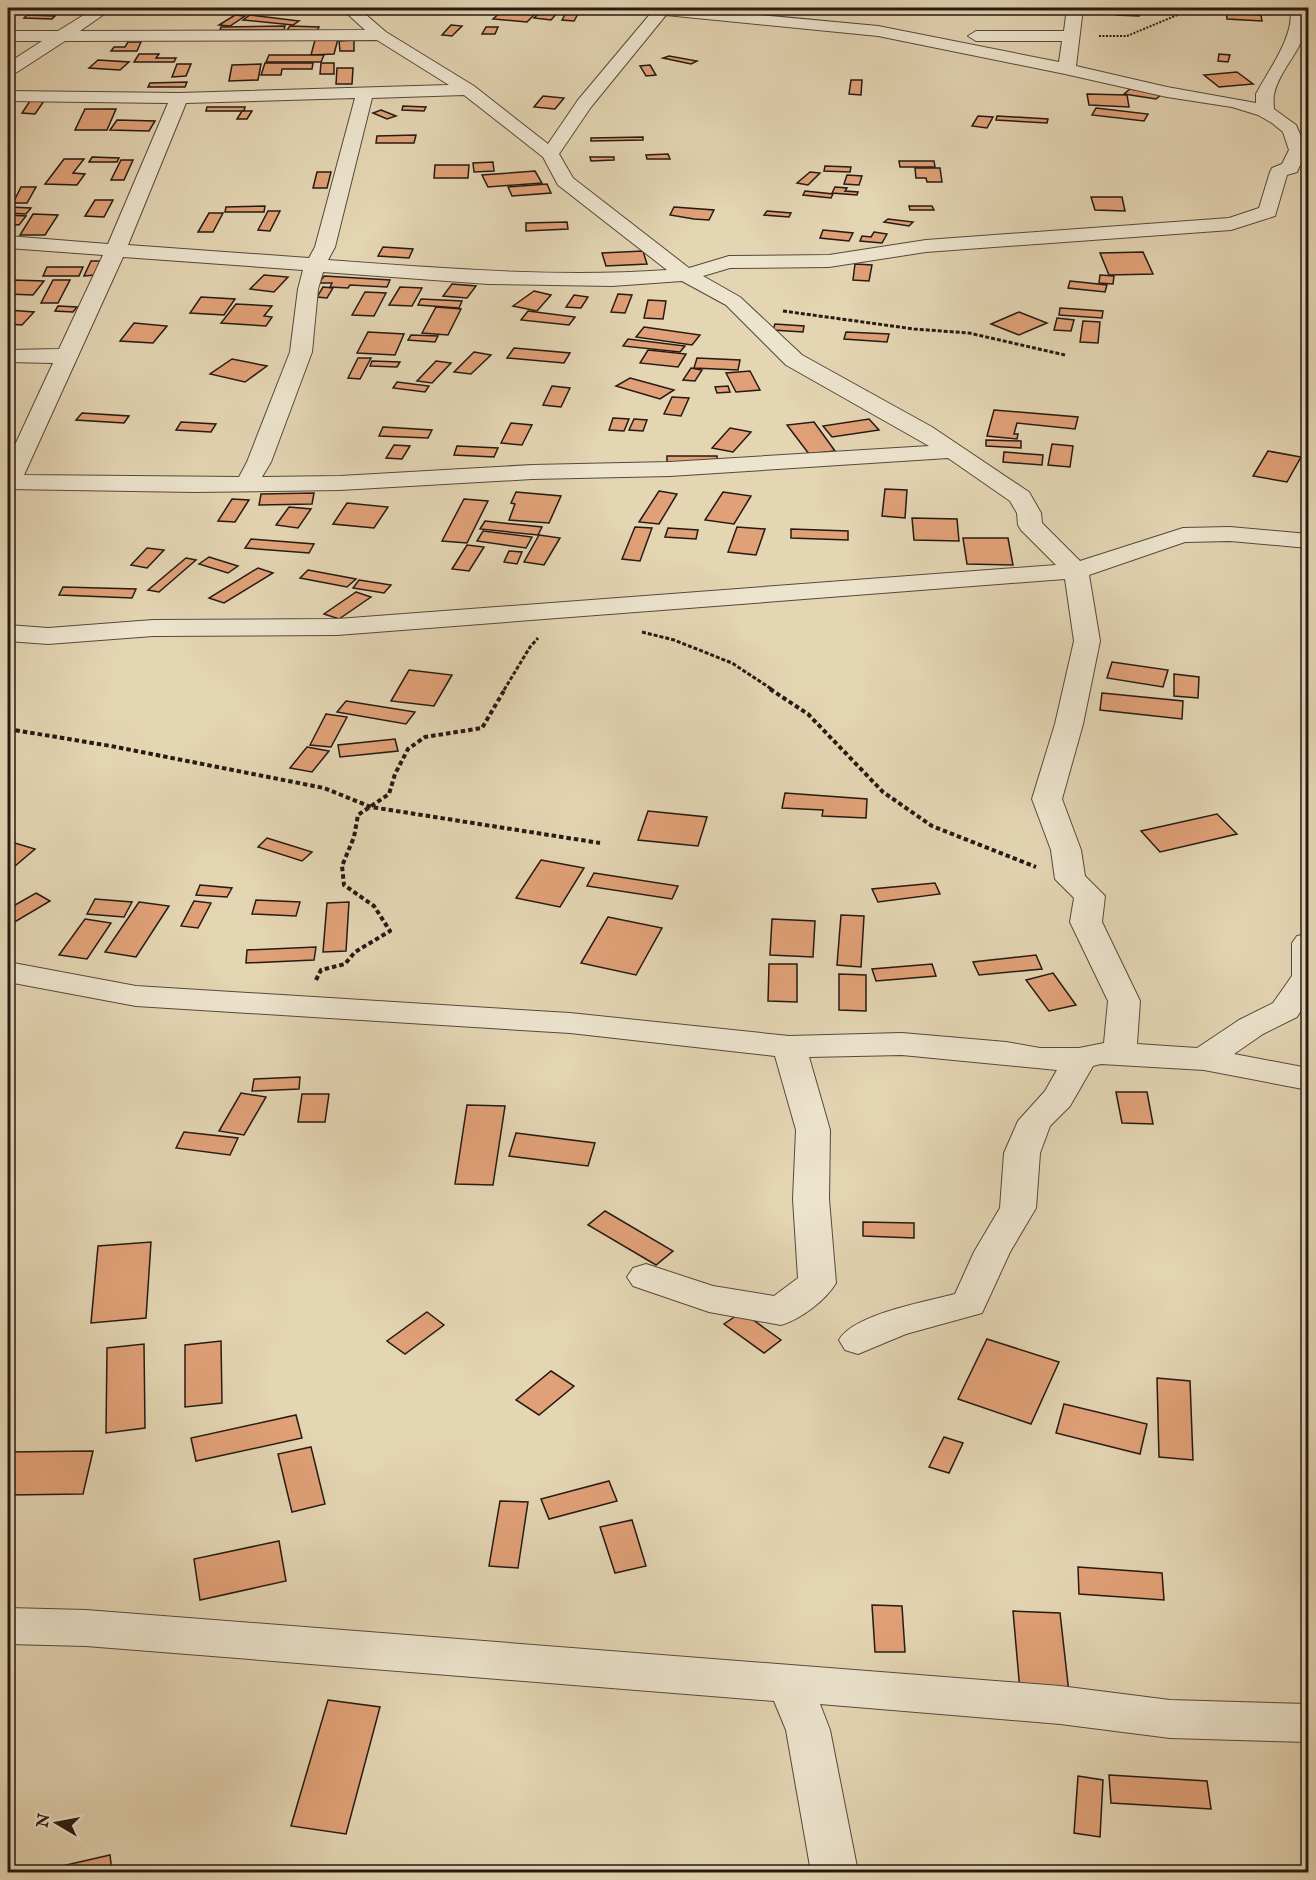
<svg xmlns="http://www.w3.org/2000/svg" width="1316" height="1880" font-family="'IM FELL English',serif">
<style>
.building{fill:#e1a178;stroke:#261a13;stroke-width:1.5}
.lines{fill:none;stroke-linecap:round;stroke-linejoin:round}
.minor-casing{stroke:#56493b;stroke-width:2}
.path-far2{stroke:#261a13;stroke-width:2;stroke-dasharray:2 1.5;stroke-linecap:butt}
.path-far1{stroke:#261a13;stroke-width:3;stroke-dasharray:4 2;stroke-linecap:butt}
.path{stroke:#261a13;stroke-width:4;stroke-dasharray:4.5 3;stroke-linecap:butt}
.minor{fill:#ede4ce;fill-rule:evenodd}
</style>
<rect width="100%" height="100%" fill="#e4d5b3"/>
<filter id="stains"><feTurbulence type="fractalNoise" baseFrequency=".00333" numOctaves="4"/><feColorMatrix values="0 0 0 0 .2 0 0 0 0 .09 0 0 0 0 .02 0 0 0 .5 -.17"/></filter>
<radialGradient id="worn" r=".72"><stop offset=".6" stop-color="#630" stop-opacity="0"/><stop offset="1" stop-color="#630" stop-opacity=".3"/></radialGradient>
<!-- building -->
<g class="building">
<polygon points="545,8 569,8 564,13 558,12 551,20 534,18"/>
<polygon points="1226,8 1244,9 1245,14 1261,15 1262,21 1227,19"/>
<polygon points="1106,9 1139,10 1139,16 1116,15 1116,12 1106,12"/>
<polygon points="502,11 536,13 527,22 493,19"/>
<polygon points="566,13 578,14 574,21 562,20"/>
<polygon points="27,15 55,16 52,19 24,18"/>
<polygon points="235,15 245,16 230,26 219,25"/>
<polygon points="250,15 299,21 293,25 243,20"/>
<polygon points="451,25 462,26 452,36 442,35"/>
<polygon points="285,26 284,30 220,30 221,27"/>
<polygon points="290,26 319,27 317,31 287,30"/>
<polygon points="486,27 498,27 495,34 482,34"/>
<polygon points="338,39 334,54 311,55 315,40"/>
<polygon points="354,40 354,51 340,51 339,41"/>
<polygon points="128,42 141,42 137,51 111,51 114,47 125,47"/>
<polygon points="139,54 159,54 156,58 176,58 174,62 134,62"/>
<polygon points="1219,54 1230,55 1228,62 1218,61"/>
<polygon points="269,55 324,55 321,62 266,62"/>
<polygon points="669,56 697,61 691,64 663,58"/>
<polygon points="98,60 129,62 120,70 89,68"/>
<polygon points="265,63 313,63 312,69 282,69 281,75 261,75"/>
<polygon points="321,63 334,63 334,74 320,74"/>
<polygon points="177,64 191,64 186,76 172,77"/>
<polygon points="261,64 258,80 229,81 232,65"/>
<polygon points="650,65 656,75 646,76 640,66"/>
<polygon points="337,68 353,68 352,84 336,84"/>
<polygon points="1237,72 1253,84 1219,87 1204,75"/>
<polygon points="851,80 862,80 861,95 849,94"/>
<polygon points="187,82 185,87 148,87 150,83"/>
<polygon points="1130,89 1162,94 1156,99 1124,94"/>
<polygon points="1087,94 1127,95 1129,107 1089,105"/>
<polygon points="543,96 564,98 555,109 534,107"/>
<polygon points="30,101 44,101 35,114 22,113"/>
<polygon points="403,106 426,107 424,111 402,110"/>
<polygon points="207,107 245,107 244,111 206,111"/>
<polygon points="1096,108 1148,114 1144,121 1092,115"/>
<polygon points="85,109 116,109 107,130 75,130"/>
<polygon points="381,110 396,116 387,119 373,113"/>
<polygon points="242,111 252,111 247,119 237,119"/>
<polygon points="978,116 993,117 987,128 972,126"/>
<polygon points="997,116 1048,119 1047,123 996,120"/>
<polygon points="117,120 155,121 149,131 110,130"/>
<polygon points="416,135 414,143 376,143 377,136"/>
<polygon points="643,137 643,140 591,141 591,138"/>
<polygon points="668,154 670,159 647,159 646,155"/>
<polygon points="92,157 119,158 117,162 89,162"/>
<polygon points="590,157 614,157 614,160 591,161"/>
<polygon points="64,159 84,159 73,173 85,174 77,185 45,184"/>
<polygon points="121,160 133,160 124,180 111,180"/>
<polygon points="899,161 934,161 935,167 900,167"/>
<polygon points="493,162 494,171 474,172 473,163"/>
<polygon points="435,165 469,165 468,178 434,178"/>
<polygon points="825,166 851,167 850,172 824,171"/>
<polygon points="915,168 940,168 942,182 927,182 926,178 916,178"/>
<polygon points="535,171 542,183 488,187 482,175"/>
<polygon points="317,172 331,172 327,188 313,188"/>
<polygon points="810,172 820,173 808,185 797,183"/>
<polygon points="847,175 862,176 859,185 844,184"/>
<polygon points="547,184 551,193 512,196 508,187"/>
<polygon points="21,187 36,187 27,203 13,203"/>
<polygon points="835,187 847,188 845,191 858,192 857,195 832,193"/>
<polygon points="805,191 833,194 831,198 803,195"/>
<polygon points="1091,197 1122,197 1125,211 1095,210"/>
<polygon points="95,200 113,200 104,217 85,216"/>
<polygon points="265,206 264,212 225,212 226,207"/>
<polygon points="909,206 932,206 934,210 910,210"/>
<polygon points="8,207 31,208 26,214 8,213"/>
<polygon points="674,207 714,210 709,220 694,219 670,215"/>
<polygon points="268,211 280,211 270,231 258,230"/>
<polygon points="767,211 791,213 789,217 764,215"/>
<polygon points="209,213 223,213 213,232 198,232"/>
<polygon points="33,214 58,215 45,235 20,235"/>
<polygon points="8,215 26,216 19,225 8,224"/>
<polygon points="888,219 913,222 909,226 884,222"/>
<polygon points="567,222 568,229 526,231 526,223"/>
<polygon points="823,230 853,233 849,241 820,238"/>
<polygon points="874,232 887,234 882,243 860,241 862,236 871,237"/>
<polygon points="383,247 413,249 409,258 378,256"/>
<polygon points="643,251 647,264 606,266 602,253"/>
<polygon points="1143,252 1153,274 1109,275 1100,253"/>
<polygon points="91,261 103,261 96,275 84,276"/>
<polygon points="855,264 872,265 869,281 853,280"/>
<polygon points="47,267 83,267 79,276 43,276"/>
<polygon points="264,275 288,277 274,292 250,289"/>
<polygon points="1100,275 1114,276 1113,284 1099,283"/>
<polygon points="324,276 390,280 387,287 350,285 348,288 330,287 332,283 319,283"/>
<polygon points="13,280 44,281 33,295 8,294 8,287"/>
<polygon points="53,280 70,280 58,303 41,303"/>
<polygon points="1070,281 1107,285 1105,292 1068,288"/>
<polygon points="452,284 476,286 467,298 443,296"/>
<polygon points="323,287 333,288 327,298 317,297"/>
<polygon points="400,287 422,288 412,306 389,305"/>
<polygon points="534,291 551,295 537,311 513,306"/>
<polygon points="365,292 386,293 374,316 352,315"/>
<polygon points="618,294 632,295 625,313 611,312"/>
<polygon points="574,295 588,297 581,308 566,307"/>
<polygon points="201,297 235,299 224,315 190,313"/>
<polygon points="421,299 462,301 459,308 418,305"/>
<polygon points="648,300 666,301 663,319 644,318"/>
<polygon points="236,304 272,306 264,316 272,317 266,326 221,323"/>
<polygon points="58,306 77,307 73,312 55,311"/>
<polygon points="436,307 461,309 448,335 422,333"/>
<polygon points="1060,308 1103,311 1102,318 1059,315"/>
<polygon points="8,310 34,312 22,325 8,324"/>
<polygon points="528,311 575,317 569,325 521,320"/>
<polygon points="1019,312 1047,323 1019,335 991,324"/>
<polygon points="1057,318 1074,320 1071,331 1054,330"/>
<polygon points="1083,321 1100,322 1098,343 1080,342"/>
<polygon points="134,323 167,326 153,343 120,341"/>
<polygon points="775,324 804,326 803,332 773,330"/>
<polygon points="644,327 700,335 692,345 636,337"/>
<polygon points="368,332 404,334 395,355 357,353"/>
<polygon points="846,332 889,334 887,342 844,339"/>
<polygon points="411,335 438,336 435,342 408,340"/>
<polygon points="628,339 685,346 680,352 623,346"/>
<polygon points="514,348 570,353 564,363 507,358"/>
<polygon points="648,350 686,354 678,367 640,363"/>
<polygon points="474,352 491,355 471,374 454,372"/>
<polygon points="358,358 371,358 360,379 348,378"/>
<polygon points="697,358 740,360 738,370 694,368"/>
<polygon points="232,359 267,366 245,382 210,374"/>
<polygon points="372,361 400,362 397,367 370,366"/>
<polygon points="436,361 451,363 432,383 417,381"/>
<polygon points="691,368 702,370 695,381 683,380"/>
<polygon points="750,371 760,390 736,392 726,373"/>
<polygon points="630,378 674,390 660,399 616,386"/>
<polygon points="397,382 429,386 425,392 393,388"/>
<polygon points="552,386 570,388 561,407 543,405"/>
<polygon points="728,386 730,392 717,393 715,387"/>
<polygon points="672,397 689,398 681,416 664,414"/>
<polygon points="994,410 1078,417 1075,429 1017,423 1014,434 1018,434 1017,439 987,436"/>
<polygon points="82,413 129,416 124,423 76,420"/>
<polygon points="613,418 629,419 624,431 609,430"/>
<polygon points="634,419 647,420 643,431 629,430"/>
<polygon points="869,419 879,430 832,437 823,426"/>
<polygon points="181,422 216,424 211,432 176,430"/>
<polygon points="814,422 835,451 809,454 787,425"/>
<polygon points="511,423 532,425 522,445 501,443"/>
<polygon points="383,427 432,430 428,438 379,436"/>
<polygon points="730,428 751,432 733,452 712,448"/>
<polygon points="986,440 1021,441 1021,448 986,446"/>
<polygon points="1052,444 1073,446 1070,467 1048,465"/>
<polygon points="394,445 410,446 402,459 386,458"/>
<polygon points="457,446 498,448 494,457 454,455"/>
<polygon points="1268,451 1301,457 1287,482 1253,476"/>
<polygon points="1004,452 1043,455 1042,465 1003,462"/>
<rect x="667" y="456" width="50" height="6"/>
<polygon points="885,489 907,490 905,518 882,516"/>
<polygon points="659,491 677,494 659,524 639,522"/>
<polygon points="516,492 561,496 549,523 509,520 515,504 511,503"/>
<polygon points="723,492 751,496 734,524 705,520"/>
<polygon points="314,493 312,504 259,505 261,494"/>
<polygon points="232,499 249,500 235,522 218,521"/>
<polygon points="464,499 488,501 467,543 442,541"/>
<polygon points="347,503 388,507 374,528 333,524"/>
<polygon points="289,507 311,509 298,528 276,525"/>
<polygon points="912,518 957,519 959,541 914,540"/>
<polygon points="485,521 542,527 538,535 480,529"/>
<polygon points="635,527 652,528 640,561 622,559"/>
<polygon points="737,527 765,529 756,555 728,552"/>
<polygon points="668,528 698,530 696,539 665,537"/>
<polygon points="791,529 848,531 848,540 791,538"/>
<polygon points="483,531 532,537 526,548 477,541"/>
<polygon points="539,535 560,538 544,565 524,562"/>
<polygon points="963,538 1008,538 1013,565 967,564"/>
<polygon points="251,539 314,544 309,553 245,548"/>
<polygon points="467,545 484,547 469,571 452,569"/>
<polygon points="147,548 164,550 147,568 131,565"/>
<polygon points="509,551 522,552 517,564 504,562"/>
<polygon points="209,557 238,566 228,573 199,564"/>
<polygon points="186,558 196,560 159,592 148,590"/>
<polygon points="258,568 273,573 224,603 209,598"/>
<polygon points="308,570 356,579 347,587 300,578"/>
<polygon points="359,580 391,585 384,593 353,588"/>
<polygon points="63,587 136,589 132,598 59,595"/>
<polygon points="356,592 371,597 339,619 324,614"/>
<polygon points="1112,662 1168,670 1163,687 1107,678"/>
<polygon points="409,670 452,675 434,706 391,701"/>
<polygon points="1174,674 1199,677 1198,698 1174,696"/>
<polygon points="1102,693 1183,701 1182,719 1100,710"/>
<polygon points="346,701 415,712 406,724 337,712"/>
<polygon points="326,714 347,717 331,747 310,745"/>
<polygon points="395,739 398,751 340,757 338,745"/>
<polygon points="307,747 329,751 312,772 290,768"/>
<polygon points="785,793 867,799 866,818 822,816 823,810 782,808"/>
<polygon points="648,811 707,817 698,846 638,840"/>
<polygon points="1217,814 1237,834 1160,852 1141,831"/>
<polygon points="267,838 312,852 302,861 258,847"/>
<polygon points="8,841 35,849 8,872"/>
<polygon points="541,860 584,868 560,907 516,898"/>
<polygon points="594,873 678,886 672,899 587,886"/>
<polygon points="935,883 940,894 878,902 872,889"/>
<polygon points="200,885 232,888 227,897 196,895"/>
<polygon points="36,893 50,901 8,926 8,909"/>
<polygon points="95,899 132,902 124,917 87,914"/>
<polygon points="256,900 300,902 296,916 252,914"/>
<polygon points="194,901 211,903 198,928 181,926"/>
<polygon points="139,902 169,906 136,957 105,952"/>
<polygon points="349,902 346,951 323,952 327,903"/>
<polygon points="841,915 864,916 861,967 837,965"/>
<polygon points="608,917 662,928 636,975 581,963"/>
<polygon points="85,919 111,923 87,959 59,955"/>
<polygon points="772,919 815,921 813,957 770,955"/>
<polygon points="316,947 314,960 246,963 247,950"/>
<polygon points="1036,955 1042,969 979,975 973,962"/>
<polygon points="769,964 797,964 797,1002 768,1001"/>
<polygon points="932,964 936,976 876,981 872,969"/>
<polygon points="1053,973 1076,1005 1049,1011 1026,980"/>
<polygon points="839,974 866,975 866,1011 839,1010"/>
<polygon points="300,1077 299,1089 252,1091 254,1079"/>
<polygon points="1116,1092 1147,1092 1153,1124 1122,1123"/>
<polygon points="241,1093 266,1097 244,1135 219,1131"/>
<polygon points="302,1094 329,1094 325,1122 298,1122"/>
<polygon points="467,1105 505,1106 493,1185 455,1184"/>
<polygon points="184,1132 238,1138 230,1155 176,1148"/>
<polygon points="516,1133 595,1143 588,1166 509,1156"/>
<polygon points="605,1211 673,1251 656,1265 588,1225"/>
<polygon points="863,1222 914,1223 914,1238 863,1236"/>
<polygon points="151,1242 146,1318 91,1323 98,1246"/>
<polygon points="427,1312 444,1325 405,1354 387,1341"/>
<polygon points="742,1312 781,1340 764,1353 724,1324"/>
<polygon points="987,1339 1059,1362 1031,1424 958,1399"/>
<polygon points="221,1341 222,1403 185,1407 185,1345"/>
<polygon points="144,1344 145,1428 106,1433 107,1348"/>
<polygon points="551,1371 574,1386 539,1415 516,1400"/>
<polygon points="1157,1378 1190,1381 1193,1460 1159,1457"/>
<polygon points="1064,1404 1147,1424 1140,1454 1056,1433"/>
<polygon points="296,1415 302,1438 196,1461 191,1438"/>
<polygon points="944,1437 963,1443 949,1473 929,1467"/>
<polygon points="311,1447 325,1504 292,1512 278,1454"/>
<polygon points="93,1451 83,1494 8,1495 8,1452"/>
<polygon points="609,1481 617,1501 549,1519 541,1499"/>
<polygon points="500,1501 528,1502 518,1568 489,1566"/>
<polygon points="632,1520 646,1566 615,1573 600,1527"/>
<polygon points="279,1541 286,1581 200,1600 194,1559"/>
<polygon points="1078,1567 1162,1573 1164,1600 1079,1594"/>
<polygon points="872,1605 902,1606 905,1652 875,1652"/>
<polygon points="1013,1611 1060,1613 1069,1693 1020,1691"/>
<polygon points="328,1700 380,1707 346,1834 291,1826"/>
<polygon points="1109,1775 1207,1781 1211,1809 1111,1803"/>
<polygon points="1078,1776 1103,1780 1100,1837 1074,1833"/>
<polygon points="110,1855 112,1872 36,1872"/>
</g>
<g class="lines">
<defs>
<g id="minor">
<path d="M 95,8 L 113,8 L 80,31 L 365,30 L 341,8 L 358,8 L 386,32 L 474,86 L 548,144 L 578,100 L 651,13 L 640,11 L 638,8 L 686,8 L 878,26 L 1059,62 L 1062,41 L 976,41 L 968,36 L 976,31 L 1064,31 L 1067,8 L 1083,8 L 1076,66 L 1167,87 L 1256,103 L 1256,94 C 1268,71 1296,34 1290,8 L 1306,8 C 1315,40 1279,66 1274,95 C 1273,99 1274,105 1274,109 L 1296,125 L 1307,150 L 1297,172 L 1287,175 L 1275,216 L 1231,230 L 926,252 L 829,267 L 730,268 L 703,276 L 740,297 L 802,355 L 932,427 L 1029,492 L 1041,513 L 1042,523 L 1080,561 L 1183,528 L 1230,527 L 1308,534 L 1308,548 L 1230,541 L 1185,542 L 1089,575 L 1100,641 L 1083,724 L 1062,799 L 1081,850 L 1085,876 L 1105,896 L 1102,922 L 1140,1001 L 1137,1044 L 1197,1048 L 1239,1020 L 1273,1003 L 1292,976 L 1292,943 L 1297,936 L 1308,934 L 1308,999 L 1297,1017 L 1263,1034 L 1234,1054 L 1308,1068 L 1308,1090 L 1204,1070 L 1101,1064 L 1093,1066 L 1070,1106 L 1050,1126 L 1040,1153 L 1036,1208 L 1010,1252 L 982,1313 L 906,1334 L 858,1354 L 845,1350 L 839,1340 C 854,1314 925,1302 955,1294 L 974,1252 L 1000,1208 L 1004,1153 L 1018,1121 L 1045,1091 L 1057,1070 L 902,1055 L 809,1057 L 830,1130 L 829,1199 L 836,1283 C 825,1301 801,1319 781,1325 L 709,1312 L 633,1286 L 627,1277 L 633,1268 L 646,1264 L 713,1286 L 774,1296 L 798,1278 L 793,1199 L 796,1130 L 775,1056 L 570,1033 L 136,1006 L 8,982 L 8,962 L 136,986 L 570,1013 L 789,1036 L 902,1033 L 1006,1042 L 1040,1048 L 1079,1048 L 1104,1043 L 1108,1001 L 1070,922 L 1074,898 L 1055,879 L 1051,850 L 1032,799 L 1055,724 L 1074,641 L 1065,579 L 337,635 L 153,636 L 48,644 L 8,641 L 8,625 L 48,628 L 153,620 L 337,619 L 1056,565 L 1021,530 L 1018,525 L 1017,513 L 1010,501 L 948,458 L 670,476 L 532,479 L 340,490 L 194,492 L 8,489 L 8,460 L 53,363 L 8,362 L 8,350 L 59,349 L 103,255 L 8,248 L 8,236 L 108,244 L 168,103 L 8,101 L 8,91 L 179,93 L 449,85 L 377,40 L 65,41 L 14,74 L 8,75 L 8,63 L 42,41 L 8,41 L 8,31 L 58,31 ZM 666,15 L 878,36 L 1065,74 L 1167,97 L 1232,107 L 1258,115 L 1272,123 L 1283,132 L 1289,150 L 1282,164 L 1272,168 L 1270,172 L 1259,208 L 1229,218 L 926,240 L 829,255 L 729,256 L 689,268 L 573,178 L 559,154 L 591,107 ZM 464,95 L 543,157 L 558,185 L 667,270 C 554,278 441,268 328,260 L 335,247 L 372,98 ZM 355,98 L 315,247 L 309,258 L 128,245 L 186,103 ZM 123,257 L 303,270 L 298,289 L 290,352 L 247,462 L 239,477 L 24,475 ZM 323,272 L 488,284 L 612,286 L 682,281 L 726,305 L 786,365 L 929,446 L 670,462 L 532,465 L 340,476 L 262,477 L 271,462 L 312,352 L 318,289 Z"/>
<polygon points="8,1608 86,1610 1060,1686 1170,1700 1308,1704 1308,1742 1170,1738 1060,1724 820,1704 830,1730 858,1872 811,1872 786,1730 774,1701 86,1646 8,1644"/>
</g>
</defs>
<!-- minor casing -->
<use href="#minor" class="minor-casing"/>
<!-- path-far2 -->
<polyline class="path-far2" points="1099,36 1127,36 1194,8"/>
<!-- path-far1 -->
<g class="path-far1">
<polyline points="783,311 914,329 969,333 1065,355"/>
<polyline points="642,632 674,640 732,663 773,690"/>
<polyline points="504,690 530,647 538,638"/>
</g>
<!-- path -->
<g class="path">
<polyline points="770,689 808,714 883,792 932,826 1036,867"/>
<polyline points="8,729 111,746 324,788 371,807 600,843"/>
<polyline points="316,980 321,970 345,964 355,952 390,931 374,906 344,885 342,866 354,837 358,815 389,794 395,774 408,749 425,737 482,728 505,689"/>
</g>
<!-- minor -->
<use href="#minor" class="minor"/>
</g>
<!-- margin -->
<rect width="1316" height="1880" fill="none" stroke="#e4d5b3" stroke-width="30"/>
<rect x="9" y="9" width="1298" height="1862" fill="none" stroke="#261a13" stroke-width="3"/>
<rect x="15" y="15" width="1286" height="1850" fill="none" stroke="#261a13" stroke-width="1.5"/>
<!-- north arrow -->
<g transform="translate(57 1823) rotate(280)" stroke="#ede4ce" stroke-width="4.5" paint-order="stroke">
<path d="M0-4.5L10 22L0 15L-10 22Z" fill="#261a13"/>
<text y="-9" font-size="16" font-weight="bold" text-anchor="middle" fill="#261a13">N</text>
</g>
<rect width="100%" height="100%" filter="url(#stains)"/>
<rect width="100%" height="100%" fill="url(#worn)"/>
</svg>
